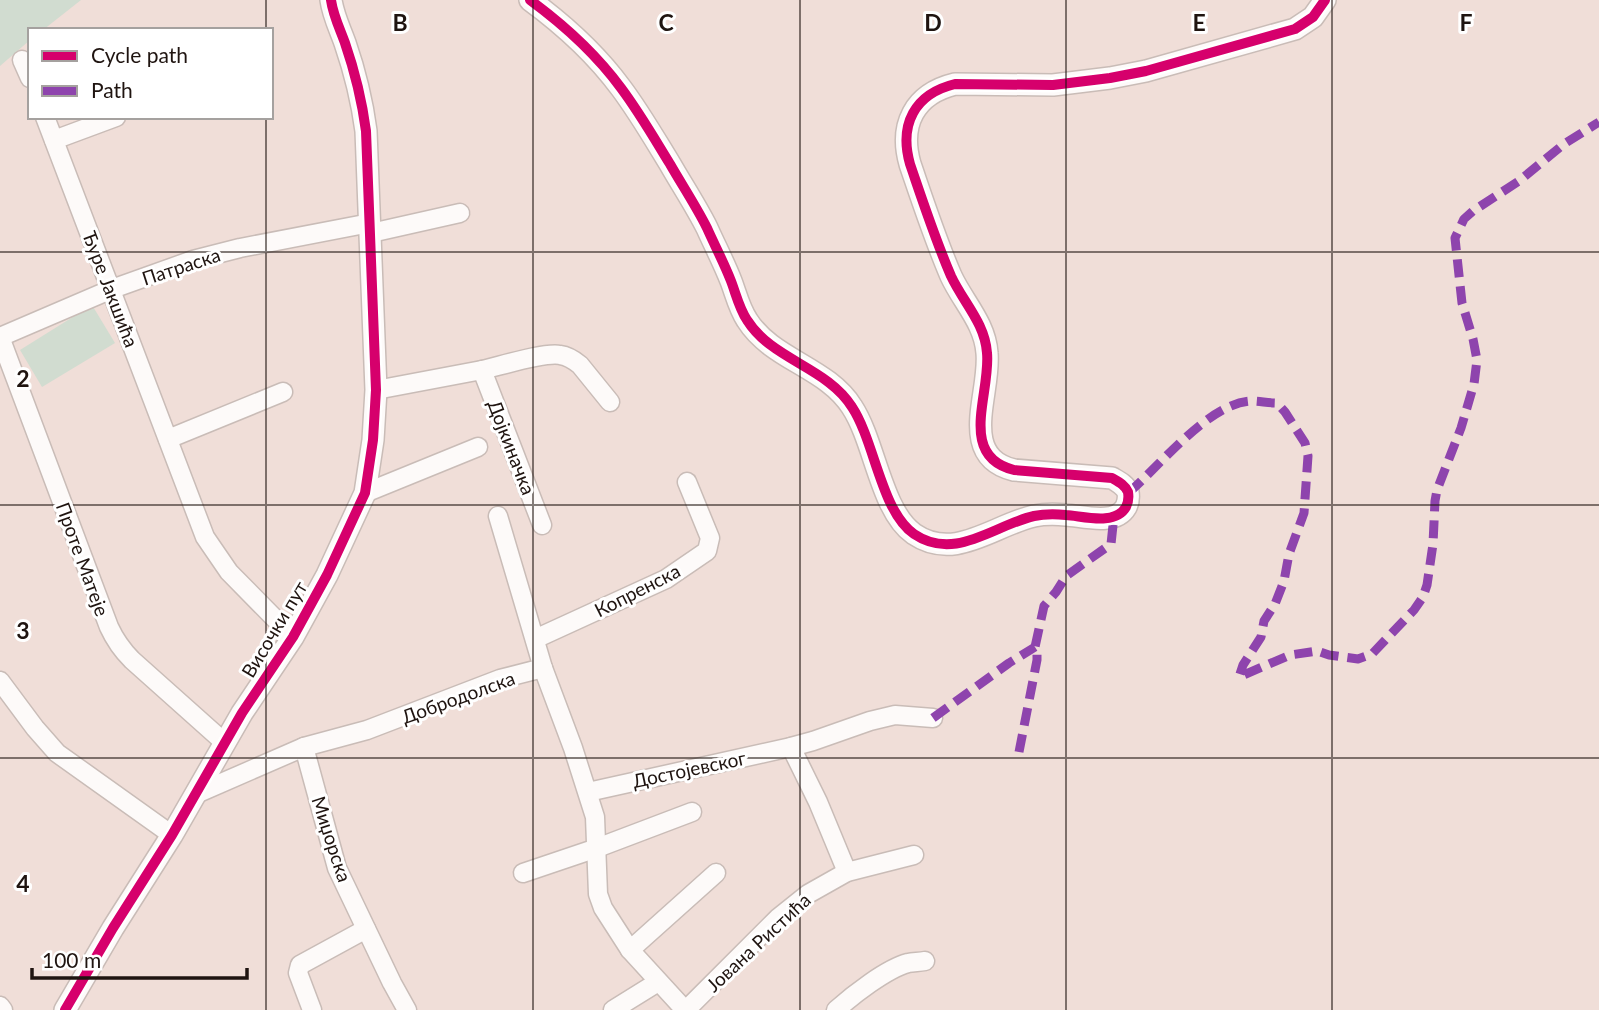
<svg xmlns="http://www.w3.org/2000/svg" width="1599" height="1010" font-family="Lato,sans-serif">
<style>
.green{fill:#d1dcd0}
.lines{fill:none;stroke-linecap:round;stroke-linejoin:round}
.minor-casing{stroke:#c9bcb7;stroke-width:21}
.major-casing{stroke:#c9bcb7;stroke-width:24}
.minor{stroke:#fdfaf9;stroke-width:18}
.major{stroke:#fdfaf9;stroke-width:21}
.quiet{stroke:#8e44ad;stroke-width:9;stroke-dasharray:18 9;stroke-linecap:butt}
.cycleway-casing{stroke:#fff;stroke-width:15}
.cycleway{stroke:#d6006c;stroke-width:10}
.grid{fill:none;stroke:#1f1410;stroke-width:2;stroke-opacity:0.55}
.labels{text-anchor:middle;dominant-baseline:central;stroke-width:6;stroke-linejoin:round;paint-order:stroke}
.street-label{font-size:19px;fill:#1f1410;stroke:#fff}
.grid-label{font-size:23px;text-anchor:middle;font-weight:bold;fill:#1f1410;stroke:#fff;stroke-width:6;stroke-linejoin:round;paint-order:stroke}
</style>
<rect width="100%" height="100%" fill="#f0ded8"/>
<!-- green -->
<g class="green">
<polygon points="0,0 81,0 43,30 30,30 30,40 0,66"/>
<polygon points="92,305 115,343 42,387 20,350"/>
</g>
<g class="lines">
<defs>
<g id="minor">
<polyline points="22,60 30,78"/>
<polyline points="45,117 205,537 229,572 293,637"/>
<polyline points="54,140 116,117"/>
<polyline points="371,233 460,213"/>
<path d="M 0,337 L 109,627 C 115,640 122,650 132,660 L 225,743"/>
<polyline points="0,337 112,289 193,260 240,248 370,223"/>
<path d="M 482,370 C 500,366 544,352 560,355 C 568,356 574,360 580,365 L 610,402"/>
<polyline points="376,390 482,370 542,525"/>
<polyline points="168,439 283,392"/>
<polyline points="365,493 478,447"/>
<polyline points="498,516 543,668 573,748 595,817 598,894 603,908 630,950 685,1010"/>
<polyline points="535,639 666,579 707,551 710,538 687,482"/>
<polyline points="0,681 35,728 57,753 172,835"/>
<polyline points="304,747 337,868 392,983 407,1010"/>
<polyline points="791,747 818,802 847,872"/>
<polyline points="588,792 791,747 813,741 870,721 895,715 933,718"/>
<polyline points="196,794 304,747 367,730 500,679 543,668"/>
<polyline points="523,873 597,848 692,812"/>
<polyline points="630,950 716,873"/>
<polyline points="0,1006 3,1010"/>
<polyline points="312,1010 298,973 300,965 366,929"/>
<polyline points="613,1010 658,982"/>
<polyline points="686,1010 778,918 808,894 847,872 914,855"/>
<path d="M 836,1010 C 853,995 886,969 908,963 C 913,962 919,962 925,961"/>
</g>
<g id="major">
<path d="M 530,0 C 564,25 596,54 621,88 C 639,112 654,138 670,164 C 682,185 696,206 707,228 C 715,246 724,263 731,281 C 736,294 739,308 747,320 C 772,360 827,367 852,407 C 875,442 881,511 914,534 C 955,562 994,525 1034,516 C 1044,514 1055,514 1066,515 C 1083,516 1115,526 1126,507 C 1128,503 1129,498 1128,492 C 1125,485 1119,482 1112,478 L 1014,470 C 957,456 991,393 987,353 C 985,323 963,302 951,276 C 935,239 923,202 910,164 C 899,125 914,94 955,84 L 1053,85 L 1110,78 L 1146,71 L 1295,29 L 1313,17 L 1325,0"/>
<path d="M 65,1010 L 113,928 L 172,835 L 242,713 L 293,637 L 327,575 L 365,493 L 373,440 L 376,390 L 366,131 C 362,101 355,72 345,43 C 340,29 333,15 331,0"/>
</g>
</defs>
<!-- minor casing -->
<use href="#minor" class="minor-casing"/>
<!-- major casing -->
<use href="#major" class="major-casing"/>
<!-- minor -->
<use href="#minor" class="minor"/>
<!-- major -->
<use href="#major" class="major"/>
<!-- quiet -->
<g class="quiet">
<path d="M 1128,493 C 1160,466 1208,404 1250,401 C 1259,401 1268,403 1277,403 L 1285,412 L 1305,443 L 1308,456 L 1304,513 L 1289,554 L 1284,581 L 1275,604 L 1264,621 L 1261,637 L 1243,665 L 1239,677 L 1290,655 L 1317,651 L 1329,655 L 1358,659 L 1372,654 L 1414,610 L 1423,597 L 1427,585 L 1433,544 L 1435,501 L 1437,490 L 1461,428 L 1474,384 L 1477,360 L 1473,339 L 1462,303 L 1455,238 L 1464,219 L 1473,211 L 1519,181 L 1564,144 L 1599,122"/>
<polyline points="933,718 1009,663 1035,647"/>
<polyline points="1019,752 1037,660 1037,651 1035,647 1044,606 1056,592 1066,576 1111,544 1114,516"/>
</g>
<defs>
<g id="cycleway">
<path d="M 530,0 C 564,25 596,54 621,88 C 639,112 654,138 670,164 C 682,185 696,206 707,228 C 715,246 724,263 731,281 C 736,294 739,308 747,320 C 772,360 827,367 852,407 C 875,442 881,511 914,534 C 955,562 994,525 1034,516 C 1044,514 1055,514 1066,515 C 1083,516 1115,526 1126,507 C 1128,503 1129,498 1128,492 C 1125,485 1119,482 1112,478 L 1014,470 C 957,456 991,393 987,353 C 985,323 963,302 951,276 C 935,239 923,202 910,164 C 899,125 914,94 955,84 L 1053,85 L 1110,78 L 1146,71 L 1295,29 L 1313,17 L 1325,0"/>
<path d="M 65,1010 L 113,928 L 172,835 L 242,713 L 293,637 L 327,575 L 365,493 L 373,440 L 376,390 L 366,131 C 362,101 355,72 345,43 C 340,29 333,15 331,0"/>
</g>
</defs>
<!-- cycleway casing -->
<use href="#cycleway" class="cycleway-casing"/>
<!-- cycleway -->
<use href="#cycleway" class="cycleway"/>
</g>
<!-- grid -->
<path class="grid" d="M 266,0 L 266,30M 533,0 L 533,1010M 800,0 L 800,1010M 1066,0 L 1066,1010M 1332,0 L 1332,1010M 266,117 L 266,1010M 0,252 L 1599,252M 0,505 L 1599,505M 0,758 L 1599,758"/>
<g class="labels">
<!-- street labels -->
<g class="street-label">
<text transform="translate(181 266) rotate(-18)">Патраска</text>
<text transform="translate(111 289) rotate(69)">Ђуре Јакшића</text>
<text transform="translate(512 447) rotate(69)">Дојкиначка</text>
<text transform="translate(83 559) rotate(70)">Проте Матеје</text>
<text transform="translate(637 590) rotate(-27)">Копренска</text>
<text transform="translate(274 629) rotate(-59)">Височки пут</text>
<text transform="translate(458 697) rotate(-20)">Добродолска</text>
<text transform="translate(689 769) rotate(-12)">Достојевског</text>
<text transform="translate(332 839) rotate(72)">Миџорска</text>
<text transform="translate(758 942) rotate(-43)">Јована Ристића</text>
</g>
</g>
<g class="grid-label">
<text x="400" y="31">B</text>
<text x="666" y="31">C</text>
<text x="933" y="31">D</text>
<text x="1199" y="31">E</text>
<text x="1466" y="31">F</text>
<text x="23" y="387">2</text>
<text x="23" y="639">3</text>
<text x="23" y="892">4</text>
</g>
<!-- legend -->
<rect x="28" y="28" width="245" height="91" fill="#ffffff" stroke="#a5a19f" stroke-width="2"/>
<rect x="42" y="51" width="35" height="10" fill="#d6006c" stroke="#a5a19f" stroke-width="2"/>
<text x="91" y="63" font-size="21" fill="#1f1410">Cycle path</text>
<rect x="42" y="86" width="35" height="10" fill="#8e44ad" stroke="#a5a19f" stroke-width="2"/>
<text x="91" y="98" font-size="21" fill="#1f1410">Path</text>
<!-- scale -->
<path d="M32 968v10h215v-10" fill="none" stroke="#1f1410" stroke-width="3.5"/>
<text x="42" y="968" font-size="21" fill="#1f1410" stroke="#ffffff" stroke-width="5" paint-order="stroke">100 m</text>
</svg>
